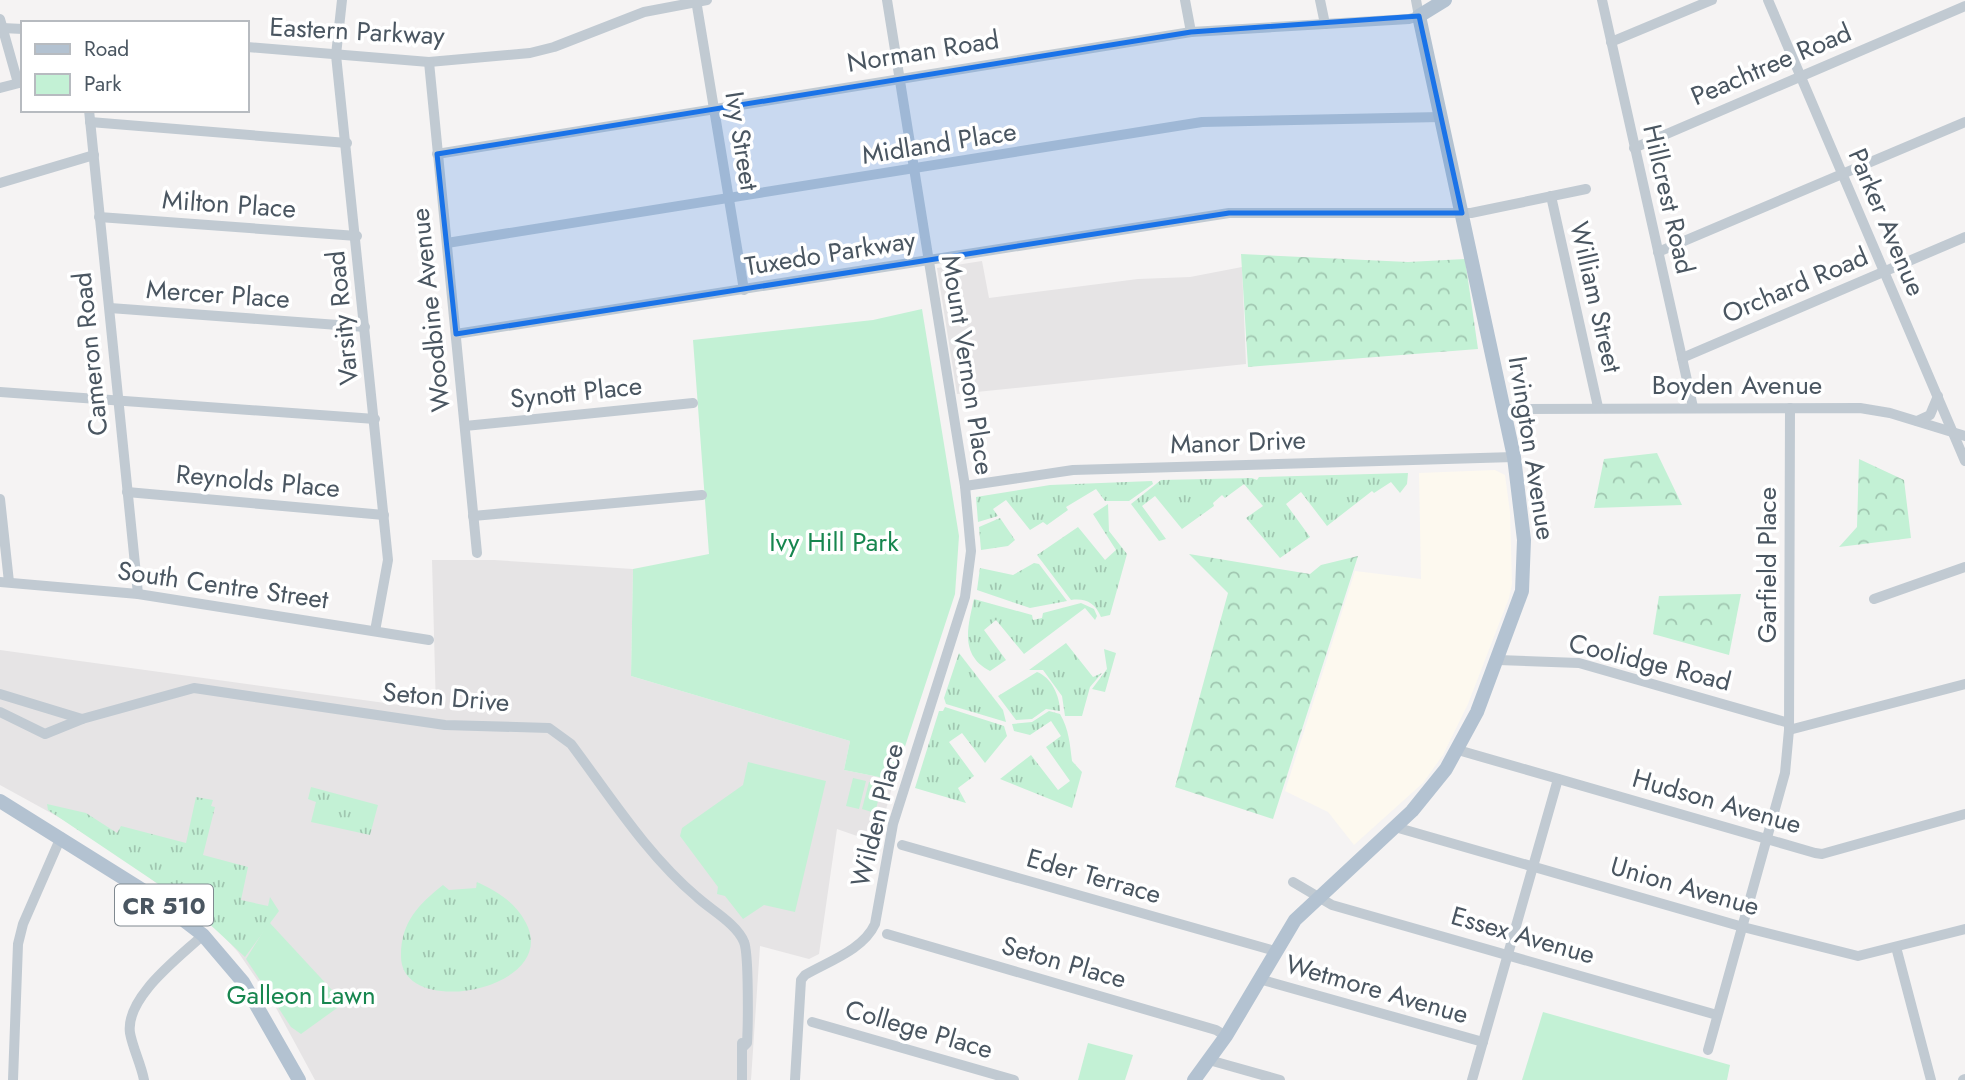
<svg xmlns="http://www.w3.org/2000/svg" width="1965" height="1080" font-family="Jost,sans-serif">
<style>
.commercial{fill:#fdf9ef}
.education{fill:#e6e4e5}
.grass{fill:url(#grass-tufts)}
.forest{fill:url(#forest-crowns)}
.green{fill:#c3f1d5}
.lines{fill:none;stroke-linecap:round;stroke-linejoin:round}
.minor{stroke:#c1cad2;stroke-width:10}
.major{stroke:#b3c2d1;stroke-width:14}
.marked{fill:#1a73e8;fill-opacity:0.2;stroke:#1a73e8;stroke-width:5;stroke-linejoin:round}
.labels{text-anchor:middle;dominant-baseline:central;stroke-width:7;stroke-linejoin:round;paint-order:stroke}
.shield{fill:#fff;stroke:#808990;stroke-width:2}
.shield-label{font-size:24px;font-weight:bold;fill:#4a5661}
.street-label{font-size:26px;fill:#4a5661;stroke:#fff}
.park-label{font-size:26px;fill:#17864f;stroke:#fff}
</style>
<defs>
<pattern id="grass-tufts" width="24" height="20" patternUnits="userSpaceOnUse" patternTransform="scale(1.75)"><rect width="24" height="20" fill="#c3f1d5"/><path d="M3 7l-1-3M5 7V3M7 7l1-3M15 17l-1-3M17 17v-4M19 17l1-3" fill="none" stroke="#a0c6b0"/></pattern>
<pattern id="forest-crowns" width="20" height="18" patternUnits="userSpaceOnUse" patternTransform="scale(1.75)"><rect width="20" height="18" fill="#c3f1d5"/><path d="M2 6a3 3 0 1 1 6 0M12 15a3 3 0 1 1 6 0" fill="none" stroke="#a0c6b0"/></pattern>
</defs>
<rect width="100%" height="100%" fill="#f5f3f3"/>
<!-- commercial -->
<polygon class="commercial" points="1495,470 1505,475 1510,512 1512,584 1509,598 1468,704 1443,755 1423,783 1354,845 1328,812 1285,791 1355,571 1421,579 1419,473"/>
<!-- education -->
<g class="education">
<polygon points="982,261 989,298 1138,279 1190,277 1242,267 1246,364 957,394 937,268"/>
<polygon points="432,560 494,560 633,569 631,676 850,741 844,770 894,780 877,843 837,829 819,954 809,959 760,946 751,1080 315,1080 275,1006 238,952 220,932 129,862 71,824 0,785 0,650 436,710"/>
</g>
<!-- grass -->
<g class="grass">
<polygon points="1408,473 1407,484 1400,493 1391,482 1374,493 1372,491 1327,526 1301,492 1286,504 1310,537 1280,558 1246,518 1263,506 1244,484 1225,498 1222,495 1213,503 1214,506 1182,529 1155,496 1142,506 1166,539 1159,541 1131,504 1161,480 1252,478 1257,480 1259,477"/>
<polygon points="1152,481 1153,484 1129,501 1105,501 1096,489 1066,507 1068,510 1047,525 1043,522 1030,530 1006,500 993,509 998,516 978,522 976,497 1050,485"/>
<path d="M 1108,504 L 1109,531 L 1127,554 L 1110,615 L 1101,617 C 1095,603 1086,598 1071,600 L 1037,555 L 1078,527 L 1105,560 L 1116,550 L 1093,514 Z"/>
<polygon points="1000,518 1015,540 1008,546 981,550 979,527"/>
<polygon points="1034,563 1039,564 1067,601 1030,608 977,590 980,568 1013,575"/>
<path d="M 974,599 L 1032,615 L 1033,620 L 1042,618 L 1043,613 L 1081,603 L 1094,609 L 1097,616 L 1095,620 L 1085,608 L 1024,654 L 996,620 L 984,630 L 1006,660 L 990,671 C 959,655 968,626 974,599 Z"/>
<polygon points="1066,643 1093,677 1102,673 1090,687 1082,716 1065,716 1062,696 1043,670 1029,670"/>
<polygon points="1104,649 1116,653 1105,692 1092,689 1107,669"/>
<polygon points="959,653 1003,710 1006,722 946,704 944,698"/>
<path d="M 1037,672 C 1051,677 1060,696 1060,711 L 1046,709 L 1032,719 L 1016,720 L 998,696 Z"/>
<polygon points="945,707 1004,726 1007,736 985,763 962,733 949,742 974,776 958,788 966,803 915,788 939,711 943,711"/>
<path d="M 1049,711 L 1060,714 C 1069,729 1070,745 1072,761 L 1082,772 L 1072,808 L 1000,779 L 1031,755 L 1058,790 L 1070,781 L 1046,747 L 1061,736 L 1051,721 L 1030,735 L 1014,731 L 1012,724 L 1032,722 Z"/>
<polygon points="311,787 378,805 370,835 311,822 316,802 308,799"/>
<polygon points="196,797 213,800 211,806 215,807 203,855 248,867 241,900 268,906 270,897 279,911 245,957 188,904 48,810 47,804 86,813 117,833 121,826 186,843"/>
<path d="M 477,882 C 498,892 515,902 526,923 C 561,990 399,1021 401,955 C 401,922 419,904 443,885 L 449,890 L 476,888 Z"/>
</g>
<!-- forest -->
<g class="forest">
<polygon points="1241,254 1408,262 1465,259 1478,349 1248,367"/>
<polygon points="1657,453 1682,505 1594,508 1604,459"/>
<polygon points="1859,459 1904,480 1911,538 1839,547 1857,527"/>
<polygon points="1189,554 1310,574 1321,565 1358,556 1273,819 1175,787 1228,593"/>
<polygon points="1741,594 1729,655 1653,634 1659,596"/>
</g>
<!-- green -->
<g class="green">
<polygon points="922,309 959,536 955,594 894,780 844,770 850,741 631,676 633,569 709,554 693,340 873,320"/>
<polygon points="748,762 826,781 795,912 764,905 743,919 725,896 717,894 718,887 680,836 682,828 743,785"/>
<polygon points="853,778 866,781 859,809 846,806"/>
<polygon points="869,782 882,785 875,813 862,809"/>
<polygon points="269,922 344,1003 301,1034 291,1027 246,959"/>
<polygon points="1543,1012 1730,1065 1727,1080 1522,1080"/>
<polygon points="1088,1043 1133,1055 1125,1080 1078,1080"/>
</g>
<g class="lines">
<!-- minor -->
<g class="minor">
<polyline points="342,0 336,55 388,560 375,631"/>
<polyline points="696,0 744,290"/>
<polyline points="1185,0 1191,32"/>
<polyline points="1320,0 1325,24"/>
<polyline points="1602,0 1693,407"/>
<polyline points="1768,0 1965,461"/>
<polyline points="0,19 18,83"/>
<polyline points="2,28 23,29"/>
<polyline points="1611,42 1712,0"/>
<polyline points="247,47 429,62 530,53 554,47 644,12 707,0"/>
<polyline points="429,62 477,553"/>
<polyline points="0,88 23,82"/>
<polyline points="89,110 138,594"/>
<polyline points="90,122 347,143"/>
<polyline points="1634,148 1965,6"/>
<polyline points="437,154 1191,32 1409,19 1419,16 1416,0"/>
<polyline points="0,183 94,155"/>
<polyline points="1551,196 1598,407"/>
<polyline points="99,217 357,236"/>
<polyline points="447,243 1202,122 1441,117"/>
<polyline points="1658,252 1965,122"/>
<polyline points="110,308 365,327"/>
<polyline points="456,334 1229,213 1471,213 1586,189"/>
<polyline points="1682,358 1965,237"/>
<polyline points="0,392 375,419"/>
<polyline points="1505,409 1860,408 1890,413 1965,436"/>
<polyline points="1917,421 1930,415 1938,396"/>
<polyline points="465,426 693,403"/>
<polyline points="965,486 1073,470 1514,457"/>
<polyline points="127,492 384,515"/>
<polyline points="0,499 9,582"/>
<polyline points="473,516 702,495"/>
<polyline points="0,582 138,594 429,640"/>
<polyline points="1874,599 1965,567"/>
<polyline points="1498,660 1579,663 1789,723"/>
<polyline points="0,694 82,719"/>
<path d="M 0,712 L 45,734 L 82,719 L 194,688 L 445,725 L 549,728 L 571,744 C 610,796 647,855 697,897 C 711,910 737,924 744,942 C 749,954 748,1027 747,1043 L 743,1047"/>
<polyline points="1789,730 1965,684"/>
<polyline points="1458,750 1815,853 1822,854 1965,814"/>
<polyline points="1395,827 1743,927 1858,956 1965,929"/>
<polyline points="902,845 1275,951"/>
<polyline points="1293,882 1332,905 1717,1015"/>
<polyline points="887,934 1216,1030 1226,1036"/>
<polyline points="1896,947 1931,1080"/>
<polyline points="1259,979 1483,1042"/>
<polyline points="812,1022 1014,1080"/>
<polyline points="742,1043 742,1080"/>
<polyline points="1708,1050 1785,773 1789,730 1790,408"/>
<polyline points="1209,1060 1280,1080"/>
<polyline points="13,1080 18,944 23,924 61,837"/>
<path d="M 144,1080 C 141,1064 133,1049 130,1033 C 125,997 180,957 203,935"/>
<path d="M 795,1080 L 801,980 L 805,975 C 829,961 863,950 875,924 L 893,824 L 965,597 L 971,551 L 965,486 L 887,0"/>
<polyline points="1472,1080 1558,779"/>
<polyline points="1963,1080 1965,1079"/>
</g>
<!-- major -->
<g class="major">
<polyline points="0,801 152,896 203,935 243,982 299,1080"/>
<polyline points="1194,1080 1226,1036 1295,920 1412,811 1446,769 1477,712 1522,591 1524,540 1514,457 1419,16 1445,0"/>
</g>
</g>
<!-- marked area -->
<path class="marked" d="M 1419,16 L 1462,213 L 1229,213 L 456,334 L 437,154 L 1191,32 Z"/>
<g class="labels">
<!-- shield labels -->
<rect class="shield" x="115" y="884.5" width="98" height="41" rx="5"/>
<g class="shield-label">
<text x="164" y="905">CR 510</text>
</g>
<!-- street labels -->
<g class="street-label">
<text transform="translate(357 31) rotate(3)">Eastern Parkway</text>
<text transform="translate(923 51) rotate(-9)">Norman Road</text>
<text transform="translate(1771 64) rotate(-23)">Peachtree Road</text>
<text transform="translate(742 141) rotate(81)">Ivy Street</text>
<text transform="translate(939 143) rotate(-9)">Midland Place</text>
<text transform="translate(1669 199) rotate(77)">Hillcrest Road</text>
<text transform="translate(229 204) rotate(4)">Milton Place</text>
<text transform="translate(1887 222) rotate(67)">Parker Avenue</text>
<text transform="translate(830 253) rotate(-9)">Tuxedo Parkway</text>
<text transform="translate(1795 285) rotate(-23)">Orchard Road</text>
<text transform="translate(218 294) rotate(4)">Mercer Place</text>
<text transform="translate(1596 297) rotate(77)">William Street</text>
<text transform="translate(430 310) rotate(-96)">Woodbine Avenue</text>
<text transform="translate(342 318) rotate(-96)">Varsity Road</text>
<text transform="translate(90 354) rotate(-96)">Cameron Road</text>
<text transform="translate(968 365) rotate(81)">Mount Vernon Place</text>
<text x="1737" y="385">Boyden Avenue</text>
<text transform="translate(576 392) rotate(-6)">Synott Place</text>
<text transform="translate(1238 442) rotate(-2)">Manor Drive</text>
<text transform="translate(1532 448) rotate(81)">Irvington Avenue</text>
<text transform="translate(258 481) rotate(5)">Reynolds Place</text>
<text transform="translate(1767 565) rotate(-90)">Garfield Place</text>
<text transform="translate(223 585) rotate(8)">South Centre Street</text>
<text transform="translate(1650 662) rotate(14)">Coolidge Road</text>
<text transform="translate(446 697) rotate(5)">Seton Drive</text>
<text transform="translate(1717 801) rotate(16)">Hudson Avenue</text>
<text transform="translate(877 815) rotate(-76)">Wilden Place</text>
<text transform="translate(1094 876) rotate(16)">Eder Terrace</text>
<text transform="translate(1685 886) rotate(16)">Union Avenue</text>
<text transform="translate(1523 935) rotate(16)">Essex Avenue</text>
<text transform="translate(1064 962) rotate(16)">Seton Place</text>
<text transform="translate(1377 989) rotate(16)">Wetmore Avenue</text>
<text transform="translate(919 1029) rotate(16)">College Place</text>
</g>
<!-- park labels -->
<g class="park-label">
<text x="834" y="542">Ivy Hill Park</text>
<text x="301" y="995">Galleon Lawn</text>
</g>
</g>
<!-- legend -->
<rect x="21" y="21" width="228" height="91" fill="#ffffff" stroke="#b7bbc0" stroke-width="2"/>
<rect x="35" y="44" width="35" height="10" fill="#b3c2d1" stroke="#b7bbc0" stroke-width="2"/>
<text x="84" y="56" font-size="21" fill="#4a5661">Road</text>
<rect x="35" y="74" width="35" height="21" fill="#c3f1d5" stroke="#b7bbc0" stroke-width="2"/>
<text x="84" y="91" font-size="21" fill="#4a5661">Park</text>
</svg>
